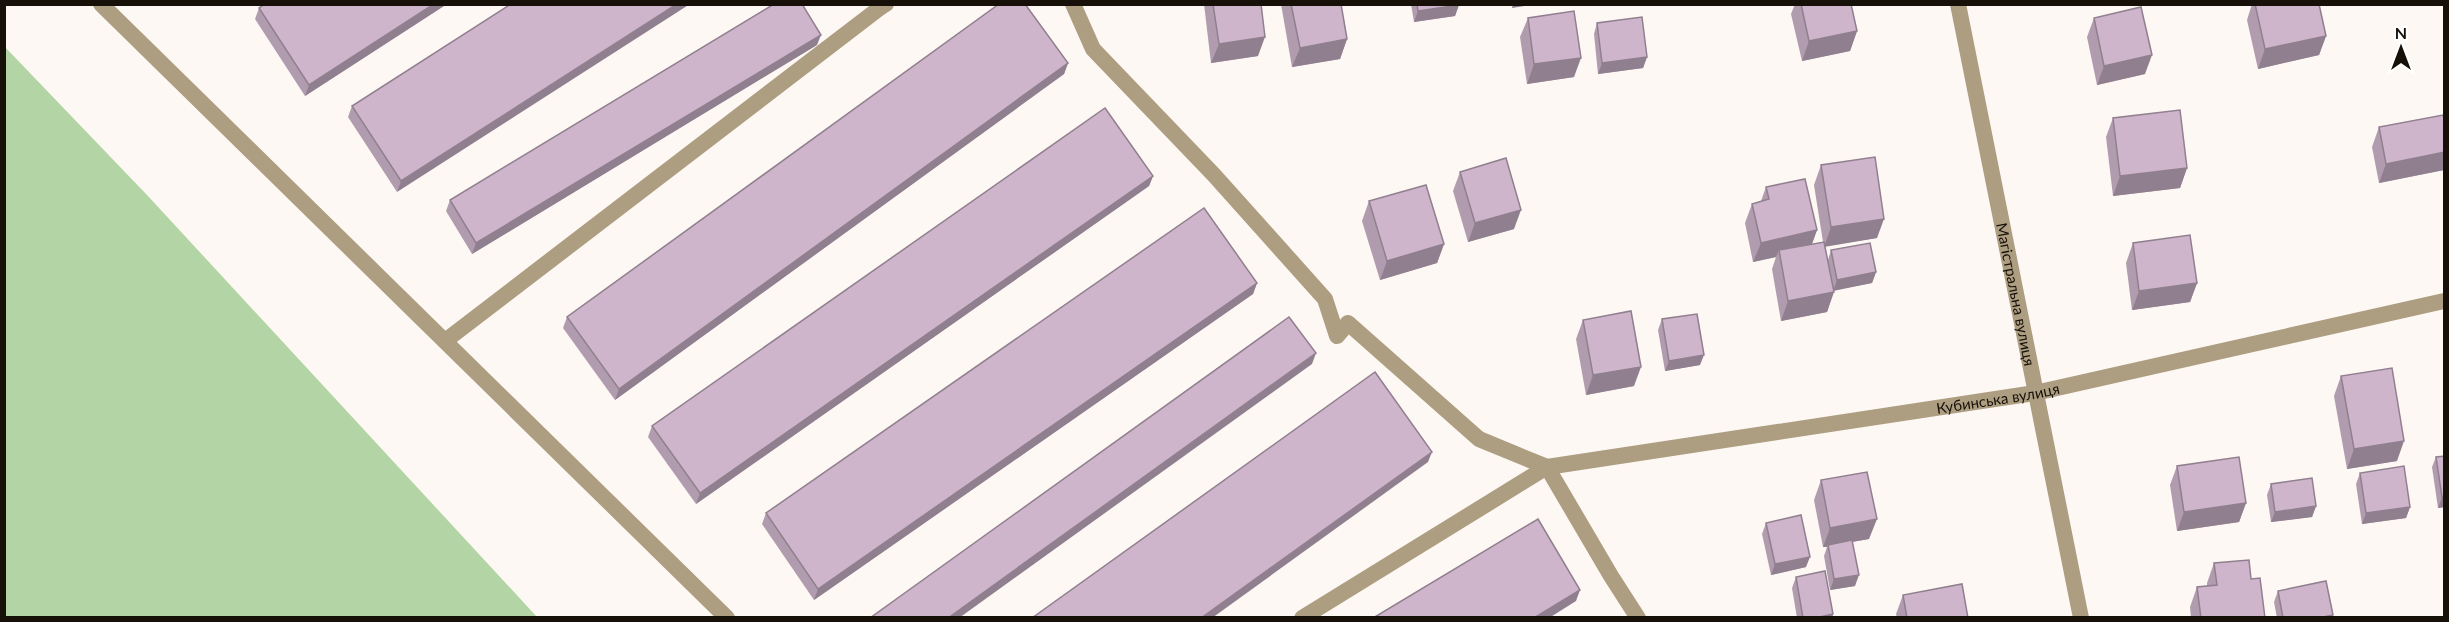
<svg xmlns="http://www.w3.org/2000/svg" width="2449" height="622" font-family="Lato,sans-serif">
<style>
.green{fill:#b3d4a5}
.lines{fill:none;stroke-linecap:round;stroke-linejoin:round}
.service{stroke:#ad9e82;stroke-width:16}
.minor{stroke:#ad9e82;stroke-width:16}
.wall{fill:#b19caf}
.shaded-wall{fill:#907f8e}
.building{fill:#ceb5cb;stroke:#907f8e;stroke-width:1.5}
.labels{text-anchor:middle;dominant-baseline:central;stroke-width:6;stroke-linejoin:round;paint-order:stroke}
.street-label{font-size:15px;fill:#171008;stroke:#fff}
</style>
<rect width="100%" height="100%" fill="#fdf8f3"/>
<!-- green -->
<polygon class="green" points="4,46 147,195 537,617 5,617"/>
<g class="lines">
<!-- service -->
<g class="service">
<polyline points="101,4 727,618"/>
<polyline points="445,341 881,7"/>
<polyline points="1302,618 1547,467"/>
</g>
<!-- minor -->
<g class="minor">
<polyline points="880,4 881,7 886,4"/>
<polyline points="1073,4 1093,49 1214,175 1325,299 1337,336 1348,323 1479,439 1547,467 1611,576 1638,618"/>
<path id="s1" d="M 1958,4 L 2081,618"/>
<path id="s2" d="M 1547,467 L 2035,393 L 2444,301"/>
</g>
</g>
<!-- wall -->
<g class="wall">
<polygon points="447,4 305,96 255,19 259,8"/>
<polygon points="511,4 397,192 348,117 352,106"/>
<polygon points="1204,4 1261,4 1258,56 1211,63"/>
<polygon points="1281,4 1341,4 1347,39 1340,59 1292,67"/>
<polygon points="1411,4 1459,4 1455,16 1414,22"/>
<polygon points="1795,4 1851,4 1857,31 1850,51 1802,61 1791,14"/>
<polygon points="2252,4 2319,4 2326,36 2319,55 2258,69 2247,20"/>
<polygon points="1528,18 1574,77 1527,84 1520,37"/>
<polygon points="2094,18 2145,74 2097,85 2087,37"/>
<polygon points="1597,23 1647,57 1643,68 1598,74 1594,34"/>
<polygon points="817,45 472,254 446,211 450,200"/>
<polygon points="1068,63 1064,74 615,400 563,328 567,317"/>
<polygon points="2113,118 2187,168 2180,188 2113,196 2106,137"/>
<polygon points="2445,121 2445,167 2444,170 2379,183 2372,147 2379,127"/>
<polygon points="1821,165 1877,238 1825,246 1828,260 1831,250 1876,272 1872,283 1834,290 1827,312 1781,321 1772,269 1776,257 1753,262 1745,223 1752,204 1761,201 1766,187 1817,230 1812,244 1823,242 1814,185"/>
<polygon points="1460,172 1514,229 1468,242 1453,191"/>
<polygon points="1153,176 1149,186 696,504 648,437 652,426"/>
<polygon points="1369,201 1444,244 1437,263 1380,280 1362,221"/>
<polygon points="2133,243 2197,283 2190,302 2132,310 2126,263"/>
<polygon points="1257,283 1253,294 814,600 762,524 766,513"/>
<polygon points="1662,319 1700,365 1665,371 1658,330"/>
<polygon points="1583,320 1634,386 1586,395 1576,339"/>
<polygon points="2341,376 2397,461 2347,469 2334,396"/>
<polygon points="2436,457 2445,507 2438,508 2432,467"/>
<polygon points="2177,466 2246,503 2239,522 2177,531 2170,485"/>
<polygon points="2360,473 2410,507 2406,518 2362,524 2356,484"/>
<polygon points="1821,480 1869,539 1852,542 1855,586 1830,590 1824,556 1827,547 1823,547 1814,500"/>
<polygon points="2271,484 2316,506 2312,517 2271,522 2267,495"/>
<polygon points="1766,523 1806,567 1771,575 1762,534"/>
<polygon points="2214,563 2251,579 2265,618 2191,618 2190,607 2197,587 2207,586 2207,583"/>
<polygon points="1796,577 1833,614 1832,618 1797,618 1792,588"/>
<polygon points="2278,591 2332,618 2277,618 2274,602"/>
<polygon points="1903,595 1968,618 1897,618 1896,614"/>
</g>
<!-- shaded-wall -->
<g class="shaded-wall">
<polygon points="434,4 447,4 305,96 309,85"/>
<polygon points="677,4 690,4 397,192 401,181"/>
<polygon points="1513,4 1538,4 1512,8"/>
<polygon points="1459,5 1455,16 1414,22 1418,11"/>
<polygon points="1857,31 1850,51 1802,61 1809,41"/>
<polygon points="821,35 817,45 472,254 476,243"/>
<polygon points="2326,36 2319,55 2258,69 2265,49"/>
<polygon points="1265,37 1258,56 1211,63 1219,44"/>
<polygon points="1347,39 1340,59 1292,67 1300,48"/>
<polygon points="2152,55 2145,74 2097,85 2104,66"/>
<polygon points="1647,57 1643,68 1598,74 1602,63"/>
<polygon points="1581,58 1574,77 1527,84 1534,64"/>
<polygon points="1068,63 1064,74 615,400 619,389"/>
<polygon points="2445,152 2445,167 2444,170 2379,183 2386,164"/>
<polygon points="2187,168 2180,188 2113,196 2120,176"/>
<polygon points="1153,176 1149,186 696,504 700,493"/>
<polygon points="1521,210 1514,229 1468,242 1475,223"/>
<polygon points="1884,219 1877,238 1824,247 1831,227"/>
<polygon points="1817,230 1810,249 1779,250 1776,257 1753,262 1761,243"/>
<polygon points="1444,244 1437,263 1380,280 1387,261"/>
<polygon points="1876,272 1872,283 1833,291 1837,280"/>
<polygon points="1257,283 1253,294 814,600 818,589"/>
<polygon points="2197,283 2190,302 2132,310 2139,291"/>
<polygon points="1834,292 1827,312 1781,321 1788,301"/>
<polygon points="1316,353 1312,364 959,618 948,618"/>
<polygon points="1704,355 1700,365 1665,371 1669,361"/>
<polygon points="1641,367 1634,386 1586,395 1593,375"/>
<polygon points="2404,441 2397,461 2347,469 2354,449"/>
<polygon points="1432,452 1428,462 1212,618 1201,618"/>
<polygon points="2442,497 2445,497 2445,507 2438,508"/>
<polygon points="2246,503 2239,522 2177,531 2184,512"/>
<polygon points="2316,506 2312,517 2271,522 2275,512"/>
<polygon points="2410,507 2406,518 2362,524 2366,513"/>
<polygon points="1877,519 1869,539 1828,546 1828,545 1827,547 1823,547 1830,528"/>
<polygon points="1810,557 1806,567 1771,575 1775,564"/>
<polygon points="1859,575 1855,586 1830,590 1834,579"/>
<polygon points="1580,590 1576,601 1549,618 1534,618"/>
<polygon points="1833,614 1832,618 1815,618"/>
<polygon points="2333,615 2332,618 2318,618"/>
</g>
<!-- building -->
<g class="building">
<polygon points="265,4 434,4 309,85 259,8"/>
<polygon points="511,4 677,4 401,181 352,106"/>
<polygon points="774,4 802,4 821,35 476,243 450,200"/>
<polygon points="999,4 1025,4 1068,63 619,389 567,317"/>
<polygon points="1213,4 1261,4 1265,37 1219,44"/>
<polygon points="1291,4 1341,4 1347,39 1300,48"/>
<polygon points="1417,4 1459,4 1459,5 1418,11"/>
<polygon points="1801,4 1851,4 1857,31 1809,41"/>
<polygon points="2255,4 2319,4 2326,36 2265,49"/>
<polygon points="2141,7 2152,55 2104,66 2094,18"/>
<polygon points="1574,11 1581,58 1534,64 1528,18"/>
<polygon points="1642,17 1647,57 1602,63 1597,23"/>
<polygon points="1105,108 1153,176 700,493 652,426"/>
<polygon points="2180,110 2187,168 2120,176 2113,118"/>
<polygon points="2443,115 2445,121 2445,152 2386,164 2379,127"/>
<polygon points="1875,157 1884,219 1831,227 1821,165"/>
<polygon points="1506,158 1521,210 1475,223 1460,172"/>
<polygon points="1805,179 1817,230 1761,243 1752,204 1769,199 1766,187"/>
<polygon points="1426,185 1444,244 1387,261 1369,201"/>
<polygon points="1204,208 1257,283 818,589 766,513"/>
<polygon points="2190,235 2197,283 2139,291 2133,243"/>
<polygon points="1824,242 1834,292 1788,301 1779,250"/>
<polygon points="1870,243 1876,272 1837,280 1831,250"/>
<polygon points="1631,311 1641,367 1593,375 1583,320"/>
<polygon points="1697,314 1704,355 1669,361 1662,319"/>
<polygon points="1289,317 1316,353 948,618 870,618"/>
<polygon points="2392,368 2404,441 2354,449 2341,376"/>
<polygon points="1375,372 1432,452 1201,618 1032,618"/>
<polygon points="2445,456 2445,497 2442,497 2436,457"/>
<polygon points="2239,457 2246,503 2184,512 2177,466"/>
<polygon points="2404,466 2410,507 2366,513 2360,473"/>
<polygon points="1867,472 1877,519 1830,528 1821,480"/>
<polygon points="2312,478 2316,506 2275,512 2271,484"/>
<polygon points="1801,515 1810,557 1775,564 1766,523"/>
<polygon points="1538,519 1580,590 1534,618 1373,618"/>
<polygon points="1852,540 1859,575 1834,579 1828,545"/>
<polygon points="2249,560 2251,579 2260,578 2265,618 2201,618 2197,587 2217,585 2214,563"/>
<polygon points="1825,571 1833,614 1815,618 1803,618 1796,577"/>
<polygon points="2326,581 2333,615 2318,618 2283,618 2278,591"/>
<polygon points="1962,584 1968,618 1907,618 1903,595"/>
</g>
<g class="labels">
<!-- street labels -->
<g class="street-label">
<text stroke="none"><textPath href="#s1" startOffset="296">Магістральна вулиця</textPath></text>
<text stroke="none"><textPath href="#s2" startOffset="456">Кубинська вулиця</textPath></text>
</g>
</g>
<!-- border -->
<rect width="2449" height="622" fill="none" stroke="#171008" stroke-width="12"/>
<!-- north arrow -->
<g transform="translate(2401 48)" stroke="#ffffff" stroke-width="4.5" paint-order="stroke">
<path d="M0-4.5L10 22L0 15L-10 22Z" fill="#171008"/>
<text y="-9" font-size="16" font-weight="bold" text-anchor="middle" fill="#171008">N</text>
</g>
</svg>
